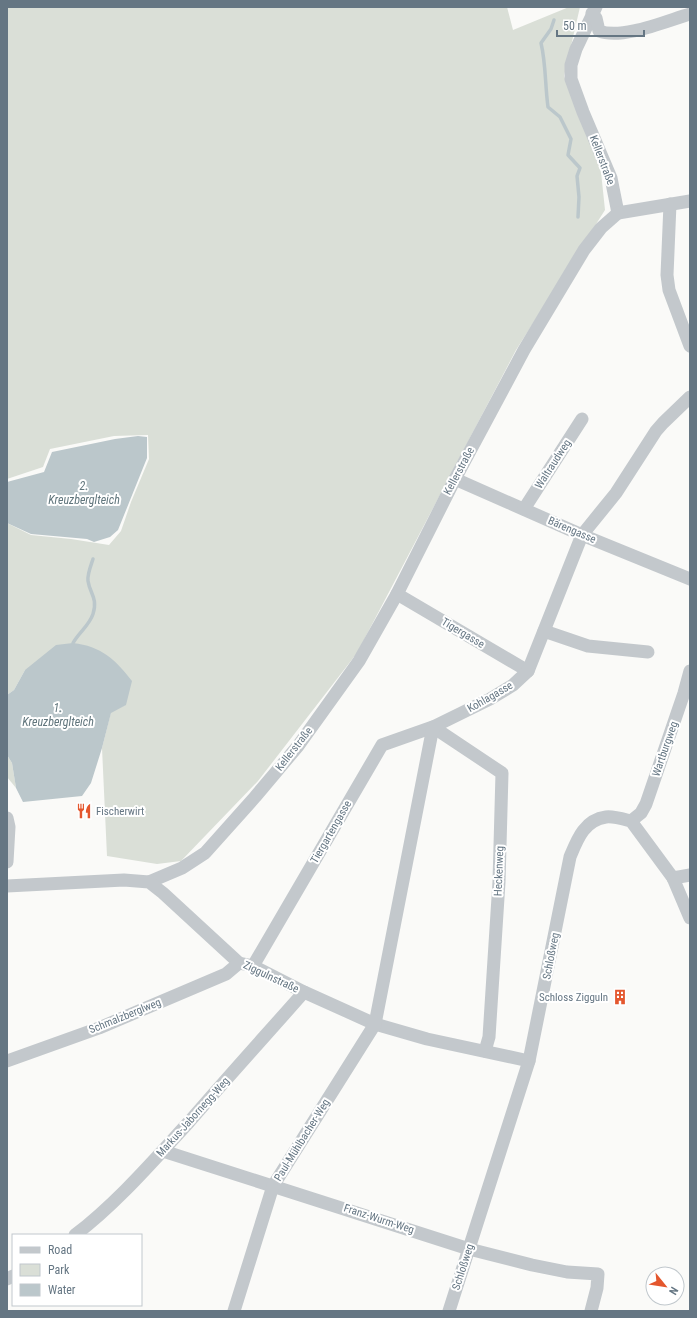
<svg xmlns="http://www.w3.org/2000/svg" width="697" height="1318" font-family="'Roboto Condensed',sans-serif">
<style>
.green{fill:#dadfd7}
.water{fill:#bbc7cb}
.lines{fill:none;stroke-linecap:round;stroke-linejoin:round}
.stream{stroke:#bbc7cb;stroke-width:3.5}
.minor{stroke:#c3c8cc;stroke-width:13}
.labels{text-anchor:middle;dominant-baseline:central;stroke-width:4;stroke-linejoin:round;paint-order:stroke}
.street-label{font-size:11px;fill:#657683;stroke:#fff}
.poi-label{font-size:11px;fill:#657683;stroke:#fff;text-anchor:start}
.water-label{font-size:12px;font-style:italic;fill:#60757c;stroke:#fff}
</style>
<rect width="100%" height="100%" fill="#fafaf8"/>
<!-- green -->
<g class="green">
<polygon points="7,7 507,7 513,30 569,7 580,7 564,76 601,172 605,210 516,350 357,653 258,781 181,861 157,864 107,856 102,748 111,712 125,705 25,670 14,690 7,695 7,523 31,535 71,539 109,545 121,531 131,502 149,459 148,435 114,436 50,449 43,467 7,479"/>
<polygon points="7,755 12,763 16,788 7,777"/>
</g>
<!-- water -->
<g class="water">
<polygon points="138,436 147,437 147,458 118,530 110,537 94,542 87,539 31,534 7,523 7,482 44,472 52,452 115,439"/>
<path d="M 73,643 C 101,646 116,660 132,681 L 126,705 L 111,713 L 102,748 L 91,783 L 82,796 L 23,802 L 16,788 L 12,763 L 7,755 L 7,695 L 14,690 L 25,670 L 56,645 Z"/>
</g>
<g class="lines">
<!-- stream -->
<g class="stream">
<path d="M 554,20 L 551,29 L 541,43 C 546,64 545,85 548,107 L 560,117 L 571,139 L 568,155 L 580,168 L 577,176 L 579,197 L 578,217"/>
<path d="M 73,643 C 79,632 89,626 93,614 C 98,598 90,594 88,581 C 87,575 91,565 93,559"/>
</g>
<!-- minor -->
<g class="minor">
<polyline points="596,7 576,49 571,65 571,79 583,112 611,178 618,213"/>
<path d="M 592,13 L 596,18 L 599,31 C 622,40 666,21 690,14"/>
<polyline points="670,204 667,275 669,290 690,346"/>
<polyline points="618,213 690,201"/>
<polyline points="455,479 582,535 690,579"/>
<polyline points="524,509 582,419"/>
<polyline points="397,594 528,671"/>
<polyline points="544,631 588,646 648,652"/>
<polyline points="7,818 9,827 7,862"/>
<polyline points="631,821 641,813 646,804 684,693 690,671"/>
<polyline points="673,878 690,875"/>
<polyline points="149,882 182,868 205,853 255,797 298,746 359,661 397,594 455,479 524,350 584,250 601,228 618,213"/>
<polyline points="7,886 124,880 149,882 163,893 239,963 253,966 304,992 375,1024 427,1039 529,1061"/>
<polyline points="253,966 382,745 433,727 502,773 499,882 489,1037 485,1051"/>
<polyline points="7,1061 99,1028 226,974 239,963"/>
<polyline points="163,1151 469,1249 532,1265 567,1272 598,1274 597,1288 591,1311"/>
<path d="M 75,1235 C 117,1203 153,1161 189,1122 C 227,1078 266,1035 304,992"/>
<polyline points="7,1279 13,1276"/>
<polyline points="234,1311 273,1186 375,1024 433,727 490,699 513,685 528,671 582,535 616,493 656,431 663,423 690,397"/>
<path d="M 449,1311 L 529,1061 L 570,857 C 577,840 584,820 606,817 C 613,816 623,819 631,821 L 673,878 L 690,918"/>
</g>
</g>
<!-- icons -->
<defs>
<symbol id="restaurant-bare" viewBox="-9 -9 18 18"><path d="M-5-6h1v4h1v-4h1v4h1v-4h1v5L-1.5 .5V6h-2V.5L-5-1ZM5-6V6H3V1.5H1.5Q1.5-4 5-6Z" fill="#e4572e" stroke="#fff" stroke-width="2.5" paint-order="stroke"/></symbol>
<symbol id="building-bare" viewBox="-9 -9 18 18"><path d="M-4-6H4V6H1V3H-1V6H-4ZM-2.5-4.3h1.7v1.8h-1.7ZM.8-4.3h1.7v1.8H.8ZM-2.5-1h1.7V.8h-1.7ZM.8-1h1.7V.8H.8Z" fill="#e4572e" stroke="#fff" stroke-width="2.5" paint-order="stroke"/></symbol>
</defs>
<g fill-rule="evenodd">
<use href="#restaurant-bare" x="73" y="800" width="22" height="22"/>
<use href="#building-bare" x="609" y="986" width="22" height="22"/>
</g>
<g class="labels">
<!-- street labels -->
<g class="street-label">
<text transform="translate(602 160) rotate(69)">Kellerstraße</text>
<text transform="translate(553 464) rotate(-57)">Waltraudweg</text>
<text transform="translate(459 471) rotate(-62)">Kellerstraße</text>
<text transform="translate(572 530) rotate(23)">Bärengasse</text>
<text transform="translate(463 633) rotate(31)">Tigergasse</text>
<text transform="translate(490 697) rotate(-30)">Kohlagasse</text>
<text transform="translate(294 749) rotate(-52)">Kellerstraße</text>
<text transform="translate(665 749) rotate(-71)">Wartburgweg</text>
<text transform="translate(331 832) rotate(-60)">Tiergartengasse</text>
<text transform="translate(499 871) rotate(-88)">Heckenweg</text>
<text transform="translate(551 956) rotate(-79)">Schloßweg</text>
<text transform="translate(271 977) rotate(25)">Ziggulnstraße</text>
<text transform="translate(125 1016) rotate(-22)">Schmalzberglweg</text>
<text transform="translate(193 1117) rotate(-48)">Markus-Jabornegg-Weg</text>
<text transform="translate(302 1140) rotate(-58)">Paul-Mühlbacher-Weg</text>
<text transform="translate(379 1219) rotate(18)">Franz-Wurm-Weg</text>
<text transform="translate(463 1267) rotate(-72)">Schloßweg</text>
</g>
<!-- poi labels -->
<g class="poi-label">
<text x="96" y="811">Fischerwirt</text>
<text x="608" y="997" text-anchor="end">Schloss Zigguln</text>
</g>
<!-- water labels -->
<g class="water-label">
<text x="84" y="486">2.<tspan x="84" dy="14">Kreuzberglteich</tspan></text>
<text x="58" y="708">1.<tspan x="58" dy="14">Kreuzberglteich</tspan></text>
</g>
</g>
<!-- border -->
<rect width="697" height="1318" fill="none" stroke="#657683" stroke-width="16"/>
<!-- legend -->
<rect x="12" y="1234" width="130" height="72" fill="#ffffff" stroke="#c1c8cd"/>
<rect x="20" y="1247" width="20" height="6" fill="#c3c8cc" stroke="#c1c8cd"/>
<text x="48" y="1254" font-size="12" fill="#657683">Road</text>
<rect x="20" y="1264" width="20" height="12" fill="#dadfd7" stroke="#c1c8cd"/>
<text x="48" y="1274" font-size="12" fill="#657683">Park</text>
<rect x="20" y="1284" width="20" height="12" fill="#bbc7cb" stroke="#c1c8cd"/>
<text x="48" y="1294" font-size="12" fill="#657683">Water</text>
<!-- north arrow -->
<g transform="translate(665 1286) rotate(120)"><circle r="19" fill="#ffffff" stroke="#c1c8cd"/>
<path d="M0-3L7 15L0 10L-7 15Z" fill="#e4572e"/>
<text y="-6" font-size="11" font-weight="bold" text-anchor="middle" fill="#657683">N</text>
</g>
<!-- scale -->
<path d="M557 30v6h87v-6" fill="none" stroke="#657683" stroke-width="2"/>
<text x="563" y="30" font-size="12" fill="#657683" stroke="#ffffff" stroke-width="3" paint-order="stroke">50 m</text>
</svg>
